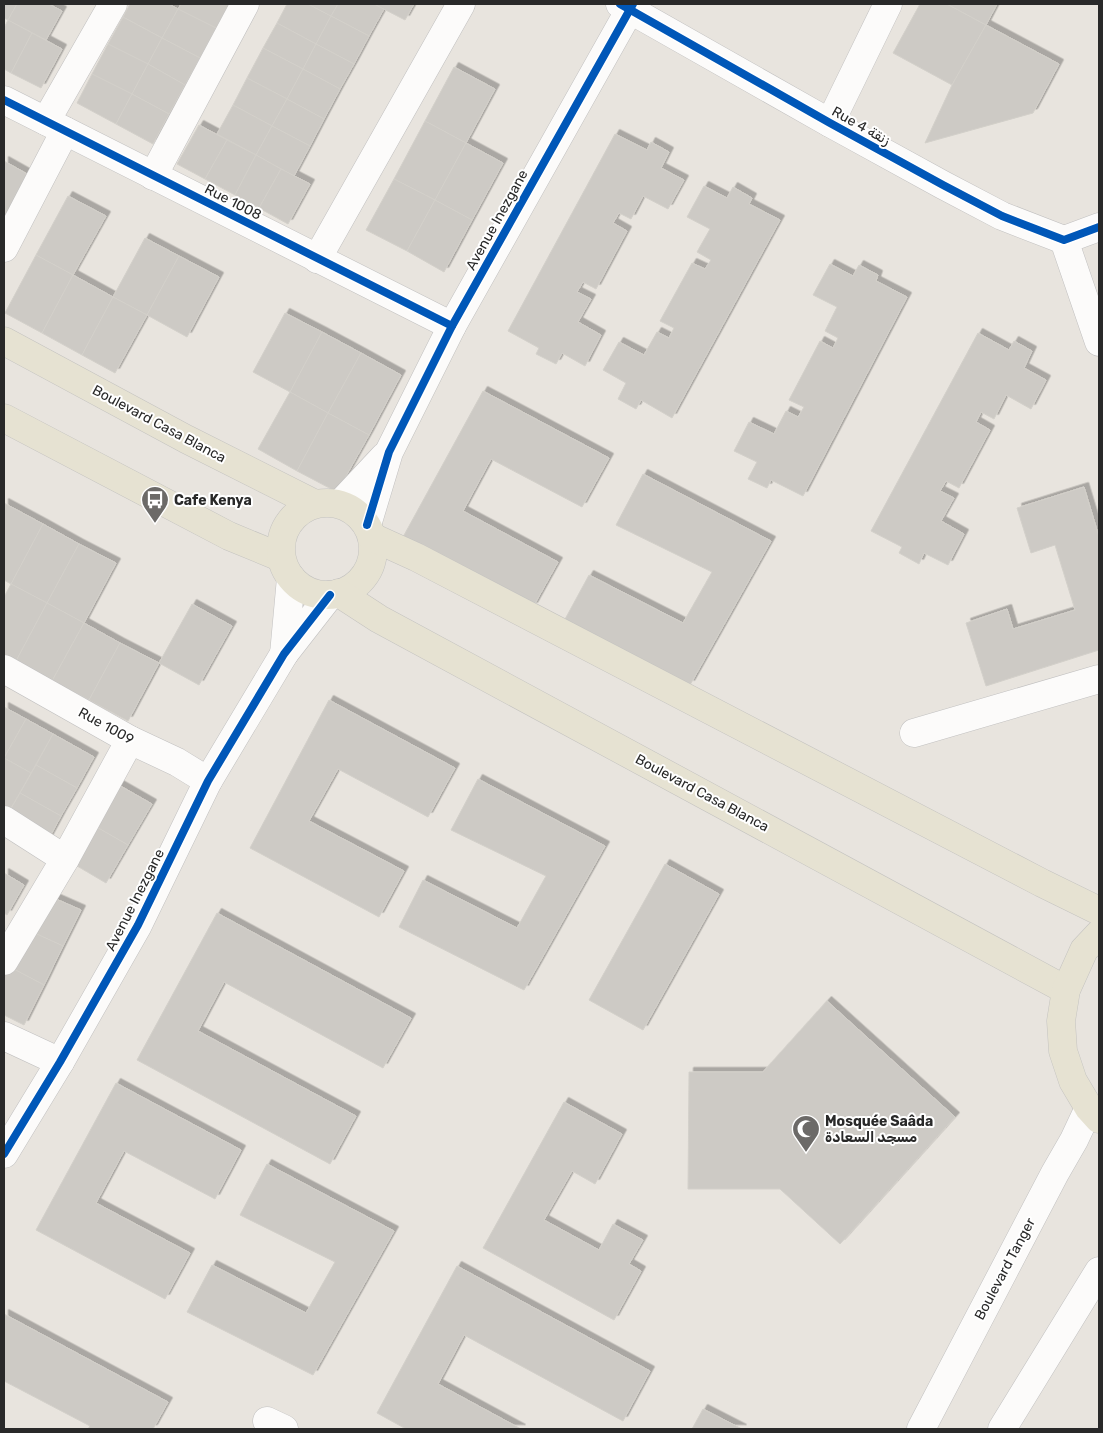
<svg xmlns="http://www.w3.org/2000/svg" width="1103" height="1433" font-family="Rubik,Vazirmatn,sans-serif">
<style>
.building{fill:#cdcac5;stroke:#d3d0ca;filter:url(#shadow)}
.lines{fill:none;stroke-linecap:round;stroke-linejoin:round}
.minor-casing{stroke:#c1c0c0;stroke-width:29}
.major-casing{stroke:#c4c3c0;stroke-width:29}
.minor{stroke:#fcfbfa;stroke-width:28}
.major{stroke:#e6e2d2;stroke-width:28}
.cycleway-casing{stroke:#fff;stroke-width:11}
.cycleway{stroke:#0057b8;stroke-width:8}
.labels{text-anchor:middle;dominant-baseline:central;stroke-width:4;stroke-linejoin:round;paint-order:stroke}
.street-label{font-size:14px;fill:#292929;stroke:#fff}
.poi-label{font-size:14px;font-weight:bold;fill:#292929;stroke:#fff;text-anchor:start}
</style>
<defs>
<filter id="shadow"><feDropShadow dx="4.5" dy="-4.5" stdDeviation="0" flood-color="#0004"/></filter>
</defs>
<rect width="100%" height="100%" fill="#e8e4de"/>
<!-- building -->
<g class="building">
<polygon points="4,4 17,4 8,20 4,18"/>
<polygon points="17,4 49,4 62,11 46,40 8,20"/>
<polygon points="130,4 169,4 178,9 162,38 123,17"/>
<polygon points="181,4 229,4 216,28 178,9"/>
<polygon points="287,4 308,4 331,16 316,44 277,23"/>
<polygon points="308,4 338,4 331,16"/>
<polygon points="338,4 374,4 384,9 369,36 331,16"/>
<polygon points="377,4 414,4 405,20 376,5"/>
<polygon points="920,4 947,4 986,25 952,85 893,53"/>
<polygon points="947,4 997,4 986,25"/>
<polygon points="178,9 216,28 200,58 162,38"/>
<polygon points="331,16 369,36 354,64 316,44"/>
<polygon points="123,17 162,38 148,64 108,44"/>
<polygon points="8,20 32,33 11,73 4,69 4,28"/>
<polygon points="277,23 316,44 303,69 263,48"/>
<polygon points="986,25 1059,64 1033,113 925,143 952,85"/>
<polygon points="32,33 62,49 41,88 11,73"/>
<polygon points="162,38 200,58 185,85 148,64"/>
<polygon points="108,44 148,64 132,94 92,74"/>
<polygon points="316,44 354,64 340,89 303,69"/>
<polygon points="263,48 303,69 287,99 247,78"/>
<polygon points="148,64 185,85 169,114 132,94"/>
<polygon points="454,67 495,89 466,143 425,121"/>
<polygon points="303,69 340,89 324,119 287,99"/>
<polygon points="92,74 132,94 116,124 77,103"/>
<polygon points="247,78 287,99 272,126 233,105"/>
<polygon points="132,94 169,114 153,144 116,124"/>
<polygon points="287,99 324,119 310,146 272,126"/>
<polygon points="233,105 272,126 256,155 217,134"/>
<polygon points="425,121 466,143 435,200 394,179"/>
<polygon points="199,125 227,140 205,179 177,164"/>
<polygon points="272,126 310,146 294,176 256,155"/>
<polygon points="615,134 647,150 651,142 669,152 661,168 684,180 668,209 643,196 631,219 619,213 613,223 627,231 596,289 583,282 577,292 591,299 578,322 601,335 585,366 562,353 556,364 536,354 539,348 508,331"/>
<polygon points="227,140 256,155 235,195 205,179"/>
<polygon points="466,143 503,163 472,220 435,200"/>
<polygon points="256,155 281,169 259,208 235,195"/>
<polygon points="4,161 29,175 4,221"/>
<polygon points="281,169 310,184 288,224 259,208"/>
<polygon points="394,179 435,200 407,251 366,230"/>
<polygon points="704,186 727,198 733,187 752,198 749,204 780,220 672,418 641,400 636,409 618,399 626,383 603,370 619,342 644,355 657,332 669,338 674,328 660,321 692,263 705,269 711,260 697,252 710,229 687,217"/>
<polygon points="68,196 106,216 73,275 36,255"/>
<polygon points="435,200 472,220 444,272 407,251"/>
<polygon points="145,238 179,256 147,315 113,297"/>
<polygon points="36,255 73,275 42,333 5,313"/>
<polygon points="179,256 219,277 187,337 147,315"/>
<polygon points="830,264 853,276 859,265 878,275 876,281 907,297 803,496 771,480 767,488 748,479 757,462 734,451 749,422 774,434 786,411 798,417 804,407 789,400 820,341 833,348 838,338 825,331 837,307 813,295"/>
<polygon points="73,275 113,297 82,355 42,333"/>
<polygon points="113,297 147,315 115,373 82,355"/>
<polygon points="285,313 322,332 290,392 253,372"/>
<polygon points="322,332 361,353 328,413 290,392"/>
<polygon points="978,333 1009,350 1014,341 1032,351 1024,368 1046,380 1031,409 1006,395 994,419 981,412 976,422 990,430 959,488 946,481 940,491 954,498 941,521 964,534 948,565 924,553 919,564 899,553 902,547 871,531"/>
<polygon points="361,353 401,375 369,435 328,413"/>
<polygon points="483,391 609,458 582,507 491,459 463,511 558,562 533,607 403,537"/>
<polygon points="290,392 328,413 297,471 258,449"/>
<polygon points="328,413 369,435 337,492 297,471"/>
<polygon points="643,474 771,541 690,685 564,621 589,575 683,623 712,572 616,525"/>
<polygon points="1084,487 1099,537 1099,650 986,686 966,623 1007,609 1013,629 1075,610 1055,545 1031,553 1017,508"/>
<polygon points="4,503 43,524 11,584 4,580"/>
<polygon points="43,524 79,544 47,603 11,584"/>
<polygon points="79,544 116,563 84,623 47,603"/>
<polygon points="11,584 47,603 16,661 4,654 4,597"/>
<polygon points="47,603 84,623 52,681 16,661"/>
<polygon points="192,604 232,626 199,685 159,663"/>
<polygon points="84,623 120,643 89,700 52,681"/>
<polygon points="120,643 159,663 128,721 89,700"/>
<polygon points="329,700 455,768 428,817 338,769 309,821 404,871 379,917 250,848"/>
<polygon points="4,707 26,719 4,758"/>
<polygon points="26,719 53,734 31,773 4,758"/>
<polygon points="53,734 94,757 77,788 36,765"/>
<polygon points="4,758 31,773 10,810 4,807"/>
<polygon points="36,765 77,788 61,816 20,793"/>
<polygon points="478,779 605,846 524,990 399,927 423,880 517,928 546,876 451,830"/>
<polygon points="117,784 152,804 128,845 93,825"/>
<polygon points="20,793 61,816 48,840 10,810"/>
<polygon points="93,825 128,845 106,883 72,863"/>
<polygon points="665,864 719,894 643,1030 589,1000"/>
<polygon points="4,873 24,885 7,915 4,913"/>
<polygon points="47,895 81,910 63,946 28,930"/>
<polygon points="217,913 411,1018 383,1068 224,982 198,1031 356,1116 330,1164 137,1060"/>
<polygon points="28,930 63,946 44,985 8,966"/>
<polygon points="8,966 44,985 24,1025 4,1015 4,972"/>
<polygon points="827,1001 955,1117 840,1244 780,1189 688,1189 689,1072 763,1072"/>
<polygon points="116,1083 241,1150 215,1199 124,1151 96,1203 190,1253 165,1299 36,1230"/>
<polygon points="564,1102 622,1134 595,1184 572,1171 544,1220 599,1250 613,1224 643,1240 629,1264 641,1271 614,1320 483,1248"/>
<polygon points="267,1164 394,1231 313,1375 187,1312 212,1265 306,1313 335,1262 240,1215"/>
<polygon points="457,1266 650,1371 623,1421 464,1335 438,1384 521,1429 406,1429 377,1413"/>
<polygon points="4,1314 168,1402 153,1429 88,1429 90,1426 4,1381"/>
<polygon points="703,1409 742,1429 692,1429"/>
</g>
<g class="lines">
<defs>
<g id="minor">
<polyline points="620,4 830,123 943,185 1002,216 1064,240 1099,227"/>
<polyline points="4,100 452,326"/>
<polyline points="46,121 113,4"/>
<polyline points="830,123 888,4"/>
<polyline points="153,176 245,4"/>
<polyline points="1064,240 1099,342"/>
<polyline points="4,248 65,131"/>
<polyline points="317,259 461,4"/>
<polyline points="340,504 384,457"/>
<polyline points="367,525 389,452 452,326 633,4"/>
<polyline points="284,654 291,578"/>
<polyline points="4,669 130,740 177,762 208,781"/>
<polyline points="914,733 1099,679"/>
<polyline points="4,820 65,859"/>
<polyline points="4,961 65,859 130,740"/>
<polyline points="4,1036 60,1062"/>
<polyline points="4,1154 60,1062 138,925 208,781 284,654 330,595"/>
<polyline points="267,1421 284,1429"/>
<polyline points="921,1429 1055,1173 1074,1140 1089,1108"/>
<polyline points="1002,1429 1099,1271"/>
</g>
<g id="major">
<polyline points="4,341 186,439 315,504"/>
<polyline points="4,418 229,536 280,557"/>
<circle cx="327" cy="549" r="46"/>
<polyline points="372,537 416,557 1042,883 1099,911"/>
<polyline points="339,593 379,619 1066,990"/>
<polyline points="1099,934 1084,950 1066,990 1061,1021 1063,1051 1073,1081 1089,1108 1099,1119"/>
</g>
</defs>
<!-- minor casing -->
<use href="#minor" class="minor-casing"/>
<!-- major casing -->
<use href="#major" class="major-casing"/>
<!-- minor -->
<use href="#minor" class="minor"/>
<!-- major -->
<use href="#major" class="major"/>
<defs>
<g id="cycleway">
<polyline points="620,4 830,123 943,185 1002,216 1064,240 1099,227"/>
<polyline points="4,100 452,326"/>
<polyline points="367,525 389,452 452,326 633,4"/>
<polyline points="4,1154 60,1062 138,925 208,781 284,654 330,595"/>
</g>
</defs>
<!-- cycleway casing -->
<use href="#cycleway" class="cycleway-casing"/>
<!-- cycleway -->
<use href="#cycleway" class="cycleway"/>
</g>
<!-- icons -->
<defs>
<symbol id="bus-pin" viewBox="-11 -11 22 30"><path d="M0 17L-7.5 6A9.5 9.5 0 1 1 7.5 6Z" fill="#6c6a68" stroke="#fff"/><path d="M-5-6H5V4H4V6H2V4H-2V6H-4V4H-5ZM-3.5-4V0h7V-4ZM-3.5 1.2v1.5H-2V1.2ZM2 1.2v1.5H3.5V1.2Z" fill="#fff"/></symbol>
<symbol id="mosque-pin" viewBox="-11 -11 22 30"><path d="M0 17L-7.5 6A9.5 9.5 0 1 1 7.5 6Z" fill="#6c6a68" stroke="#fff"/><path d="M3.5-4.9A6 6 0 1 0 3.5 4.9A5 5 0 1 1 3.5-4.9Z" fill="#fff"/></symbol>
</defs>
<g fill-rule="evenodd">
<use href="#bus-pin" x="139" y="484" width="32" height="43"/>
<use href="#mosque-pin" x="790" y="1113" width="32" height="43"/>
</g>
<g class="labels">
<!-- street labels -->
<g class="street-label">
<text transform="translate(861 126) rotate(29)">Rue 4 زنقة</text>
<text transform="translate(233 202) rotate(27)">Rue 1008</text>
<text transform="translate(497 220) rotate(-61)">Avenue Inezgane</text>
<text transform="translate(159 424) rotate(28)">Boulevard Casa Blanca</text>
<text transform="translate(106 726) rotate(29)">Rue 1009</text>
<text transform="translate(702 793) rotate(28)">Boulevard Casa Blanca</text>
<text transform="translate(135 900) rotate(-63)">Avenue Inezgane</text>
<text transform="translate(1005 1269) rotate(-62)">Boulevard Tanger</text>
</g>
<!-- poi labels -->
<g class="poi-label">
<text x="174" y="500">Cafe Kenya</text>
<text x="825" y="1121">Mosquée Saâda<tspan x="825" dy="16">مسجد السعادة</tspan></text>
</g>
</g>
<!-- border -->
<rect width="1103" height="1433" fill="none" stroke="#292929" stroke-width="10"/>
</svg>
